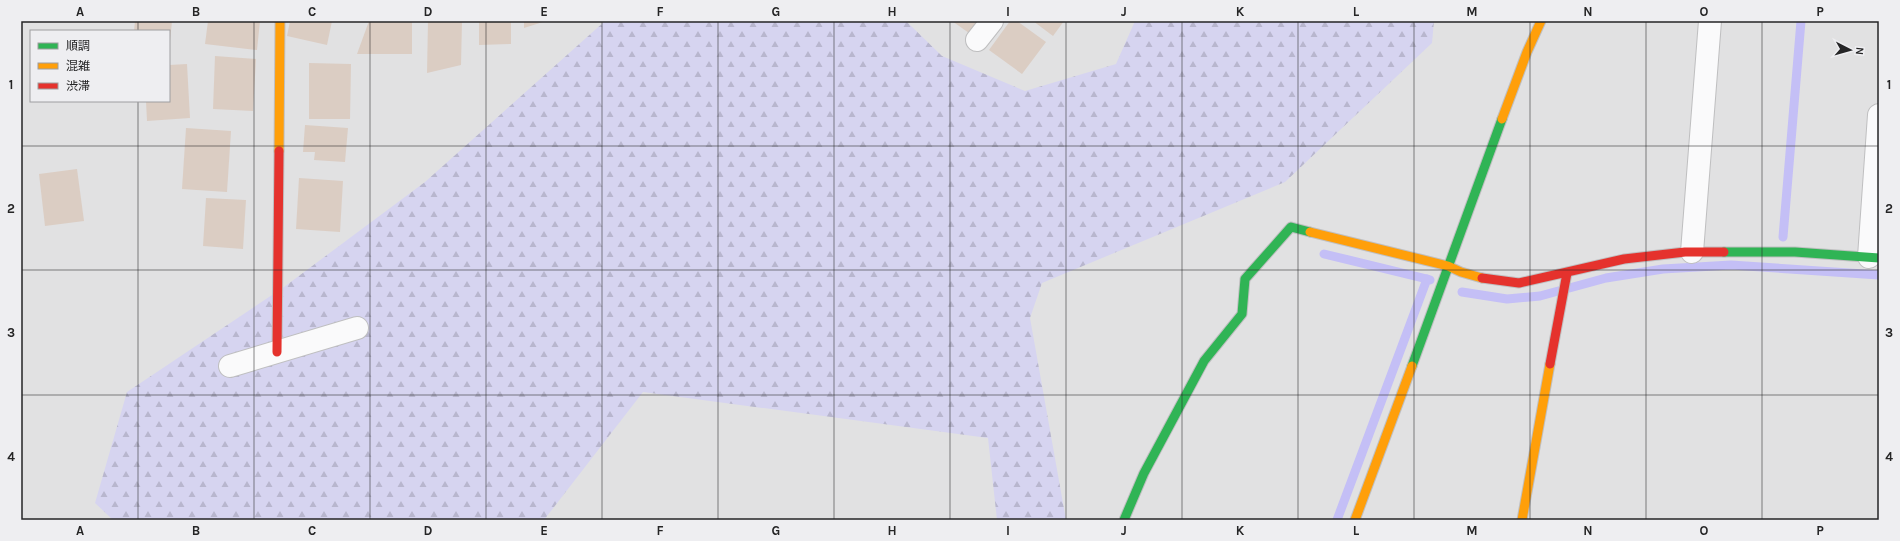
<svg xmlns="http://www.w3.org/2000/svg" width="1900" height="541" font-family="Karla,'Noto Sans JP',sans-serif">
<style>
.forest{fill:url(#forest-firs)}
.lines{fill:none;stroke-linecap:round;stroke-linejoin:round}
.stream{stroke:#c4bff6;stroke-width:9}
.building{fill:#dbcdc3}
.street-casing{stroke:#bfbfc0;stroke-width:24}
.fast-casing{stroke:#bfbfc0;stroke-width:11}
.slow-casing{stroke:#bfbfc0;stroke-width:11}
.jam-casing{stroke:#bfbfc0;stroke-width:11}
.street{stroke:#fafafb;stroke-width:22}
.fast{stroke:#30b455;stroke-width:9}
.slow{stroke:#ff9f0a;stroke-width:9}
.jam{stroke:#e5322d;stroke-width:9}
.grid{fill:none;stroke:#252526;stroke-width:1;stroke-opacity:0.55}
.neatline{fill:none;stroke:#252526;stroke-width:1.5}
.grid-label{font-size:13px;text-anchor:middle;font-weight:bold;fill:#252526}
</style>
<defs>
<pattern id="forest-firs" width="22" height="20" patternUnits="userSpaceOnUse"><rect width="22" height="20" fill="#d6d4f0"/><path d="M5 1l3.5 6h-7zM16 11l3.5 6h-7z" fill="#b8b6ce"/></pattern>
</defs>
<rect width="100%" height="100%" fill="#e1e1e2"/>
<!-- forest -->
<polygon class="forest" points="605,21 906,21 942,56 1025,91 1116,64 1135,21 1434,21 1432,43 1285,182 1042,283 1030,318 1066,520 997,520 988,438 643,392 544,520 113,520 95,503 127,392 284,287 425,182"/>
<g class="lines">
<!-- stream -->
<g class="stream">
<polyline points="1783,237 1801,21"/>
<polyline points="1324,254 1427,279"/>
<polyline points="1462,292 1507,299 1540,296 1606,278 1663,269 1731,265 1879,275"/>
<polyline points="1337,520 1427,279 1430,280"/>
</g>
</g>
<!-- building -->
<g class="building">
<polygon points="135,21 172,21 170,41 169,31 134,31"/>
<polygon points="208,21 260,21 257,50 205,44"/>
<polygon points="290,21 332,21 327,45 287,36"/>
<polygon points="369,21 412,21 412,54 357,54"/>
<polygon points="428,21 462,21 461,65 427,73"/>
<polygon points="479,21 511,21 511,44 479,45"/>
<polygon points="524,21 546,21 524,28"/>
<polygon points="952,21 978,21 969,33"/>
<polygon points="1010,21 1017,21 1046,42 1022,74 989,50"/>
<polygon points="1033,21 1064,21 1053,36"/>
<polygon points="215,56 256,59 253,111 213,109"/>
<polygon points="309,63 351,64 350,119 309,119"/>
<polygon points="187,64 190,118 147,121 146,101 169,101 169,65"/>
<polygon points="305,125 348,128 345,162 314,160 315,152 303,152"/>
<polygon points="186,128 231,131 227,192 182,189"/>
<polygon points="77,169 84,221 45,226 39,174"/>
<polygon points="299,178 343,181 340,232 296,229"/>
<polygon points="206,198 246,200 243,249 203,246"/>
</g>
<g class="lines">
<defs>
<g id="street">
<polyline points="977,40 992,21"/>
<polyline points="1692,252 1710,21"/>
<polyline points="1869,257 1879,115"/>
<polyline points="230,366 357,328"/>
</g>
<g id="fast">
<polyline points="1724,252 1795,252 1879,258"/>
<polyline points="1412,366 1502,119"/>
<polyline points="1124,520 1144,473 1204,361 1242,314 1245,279 1291,227 1310,232"/>
</g>
<g id="slow">
<polyline points="1502,119 1527,52 1541,21"/>
<polyline points="279,151 280,21"/>
<polyline points="1310,232 1448,266 1461,272 1482,278"/>
<polyline points="1355,520 1412,366"/>
<polyline points="1522,520 1550,364"/>
</g>
<g id="jam">
<polyline points="1482,278 1519,283 1624,259 1685,252 1724,252"/>
<polyline points="277,352 279,151"/>
<polyline points="1550,364 1567,273"/>
</g>
</defs>
<!-- street casing -->
<use href="#street" class="street-casing"/>
<!-- fast casing -->
<use href="#fast" class="fast-casing"/>
<!-- slow casing -->
<use href="#slow" class="slow-casing"/>
<!-- jam casing -->
<use href="#jam" class="jam-casing"/>
<!-- street -->
<use href="#street" class="street"/>
<!-- fast -->
<use href="#fast" class="fast"/>
<!-- slow -->
<use href="#slow" class="slow"/>
<!-- jam -->
<use href="#jam" class="jam"/>
</g>
<!-- grid -->
<path class="grid" d="M 138,21 L 138,31M 254,21 L 254,520M 370,21 L 370,520M 486,21 L 486,520M 602,21 L 602,520M 718,21 L 718,520M 834,21 L 834,520M 950,21 L 950,520M 1066,21 L 1066,520M 1182,21 L 1182,520M 1298,21 L 1298,520M 1414,21 L 1414,520M 1530,21 L 1530,520M 1646,21 L 1646,520M 1762,21 L 1762,520M 138,101 L 138,520M 21,146 L 1879,146M 21,270 L 1879,270M 21,395 L 1879,395"/>
<!-- border -->
<rect width="1900" height="541" fill="none" stroke="#eeeef1" stroke-width="44"/>
<!-- legend -->
<rect x="30" y="30" width="140" height="72" fill="#eeeef1" stroke="#9e9ea0"/>
<rect x="38" y="43" width="20" height="6" fill="#30b455" stroke="#9e9ea0"/>
<text x="66" y="50" font-size="12" fill="#252526">順調</text>
<rect x="38" y="63" width="20" height="6" fill="#ff9f0a" stroke="#9e9ea0"/>
<text x="66" y="70" font-size="12" fill="#252526">混雑</text>
<rect x="38" y="83" width="20" height="6" fill="#e5322d" stroke="#9e9ea0"/>
<text x="66" y="90" font-size="12" fill="#252526">渋滞</text>
<!-- north arrow -->
<g transform="translate(1850 50) rotate(96)" stroke="#eeeef1" stroke-width="3" paint-order="stroke">
<path d="M0-3L7 15L0 10L-7 15Z" fill="#252526"/>
<text y="-6" font-size="11" font-weight="bold" text-anchor="middle" fill="#252526">N</text>
</g>
<rect x="22" y="22" width="1856" height="497" class="neatline"/>
<g class="grid-label">
<text x="80" y="16">A</text>
<text x="196" y="16">B</text>
<text x="312" y="16">C</text>
<text x="428" y="16">D</text>
<text x="544" y="16">E</text>
<text x="660" y="16">F</text>
<text x="776" y="16">G</text>
<text x="892" y="16">H</text>
<text x="1008" y="16">I</text>
<text x="1124" y="16">J</text>
<text x="1240" y="16">K</text>
<text x="1356" y="16">L</text>
<text x="1472" y="16">M</text>
<text x="1588" y="16">N</text>
<text x="1704" y="16">O</text>
<text x="1820" y="16">P</text>
<text x="11" y="89">1</text>
<text x="1889" y="89">1</text>
<text x="11" y="213">2</text>
<text x="1889" y="213">2</text>
<text x="11" y="337">3</text>
<text x="1889" y="337">3</text>
<text x="11" y="461">4</text>
<text x="1889" y="461">4</text>
<text x="80" y="535">A</text>
<text x="196" y="535">B</text>
<text x="312" y="535">C</text>
<text x="428" y="535">D</text>
<text x="544" y="535">E</text>
<text x="660" y="535">F</text>
<text x="776" y="535">G</text>
<text x="892" y="535">H</text>
<text x="1008" y="535">I</text>
<text x="1124" y="535">J</text>
<text x="1240" y="535">K</text>
<text x="1356" y="535">L</text>
<text x="1472" y="535">M</text>
<text x="1588" y="535">N</text>
<text x="1704" y="535">O</text>
<text x="1820" y="535">P</text>
</g>
</svg>
